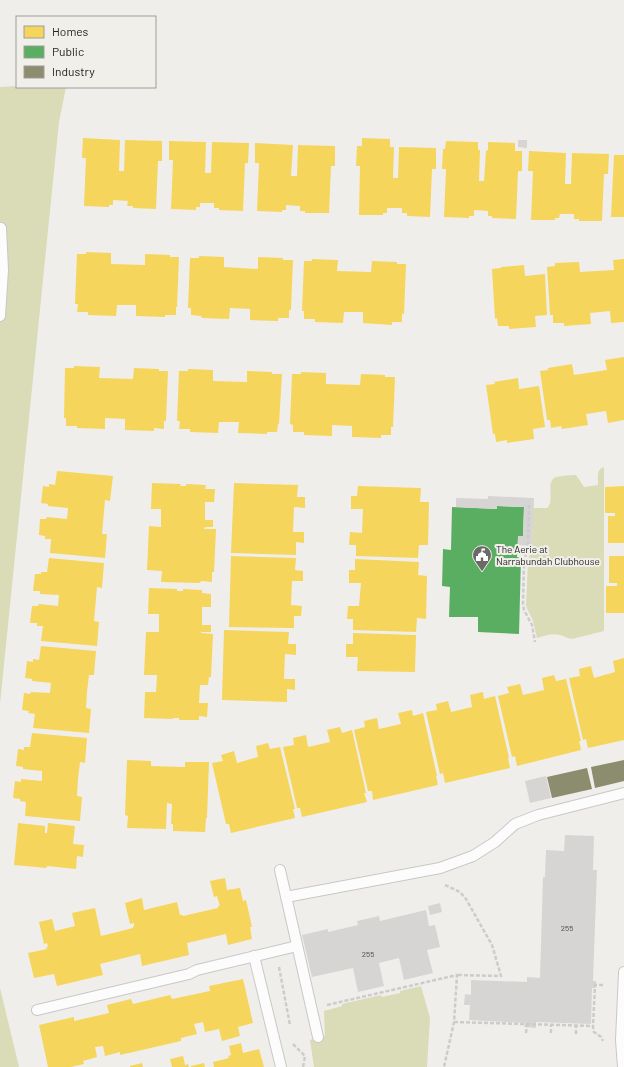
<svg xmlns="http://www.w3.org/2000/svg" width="624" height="1067" font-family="Barlow,sans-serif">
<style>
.green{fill:#d9dcb6}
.homes{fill:#f6d55c}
.public{fill:#5aae61}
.industry{fill:#8c8c6e}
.building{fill:#d7d5d4}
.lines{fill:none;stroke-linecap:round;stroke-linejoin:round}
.lane-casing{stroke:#c9c8c6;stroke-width:12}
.path{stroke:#cdcccc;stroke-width:2.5;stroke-dasharray:4 2;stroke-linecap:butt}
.lane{stroke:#fdfcfc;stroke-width:10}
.labels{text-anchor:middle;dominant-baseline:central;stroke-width:4;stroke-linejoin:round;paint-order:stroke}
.number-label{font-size:8px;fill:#51504e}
.poi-label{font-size:10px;fill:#242322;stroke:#f1efea;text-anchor:start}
</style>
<rect width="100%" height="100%" fill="#f0eeeb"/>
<!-- green -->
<g class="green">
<polygon points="17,86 17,87 66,87 59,122 0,704 0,87"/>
<path d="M 604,467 L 604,631 L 572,639 C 568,639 565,636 560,635 C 552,633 544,636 537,638 L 533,621 L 526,606 L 528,560 L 532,546 L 533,508 L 547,508 C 555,501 546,484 554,478 C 557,476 571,475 576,475 L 584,487 L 598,485 C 598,478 596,469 604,467 Z"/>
<polygon points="421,986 430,1018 427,1067 314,1067 310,1040 325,1036 324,1011 342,1006 342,1004 381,995 382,997 400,993 400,991"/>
<polygon points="0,988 19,1067 0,1067"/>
</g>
<!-- homes -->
<g class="homes">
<polygon points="83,138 120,140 119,171 124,171 125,140 162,141 162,161 158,161 156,209 133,208 133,206 127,206 128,201 113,200 113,205 109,205 109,207 84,206 86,158 82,158"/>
<polygon points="362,138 390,139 390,147 394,147 393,178 398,178 399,147 436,148 436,169 432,169 430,217 407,216 407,213 402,213 402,208 387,208 387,213 383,213 383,215 359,215 360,166 356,166 357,146 362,146"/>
<polygon points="169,141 206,142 205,173 211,173 212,142 249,143 248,163 245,163 243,211 219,210 219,208 214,208 214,203 200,203 200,207 196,207 196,210 171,209 173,160 169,160"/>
<polygon points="446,141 478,142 478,150 480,150 479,181 484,181 486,151 488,150 488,142 515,143 515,151 522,151 522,171 518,171 516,219 492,218 492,216 488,216 488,211 474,210 474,216 469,216 469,218 444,217 446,169 442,169 443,149 445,149"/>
<polygon points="255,143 293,145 291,176 297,176 298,145 335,146 335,166 331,166 329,213 305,213 305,211 300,211 300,206 286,205 286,210 282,210 282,212 257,211 259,163 255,163"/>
<polygon points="529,151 566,153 565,184 571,184 572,153 609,154 608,174 604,174 602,221 579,221 579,219 574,219 574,214 560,214 559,218 555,218 555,220 531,220 533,171 528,171"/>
<polygon points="614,155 624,155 624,217 611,217"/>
<polygon points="86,252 111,253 111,264 145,265 145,254 170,255 170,257 179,257 177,307 176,307 176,315 165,315 165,317 136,316 136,305 117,305 116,316 88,315 88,312 77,312 78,304 75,304 77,254 86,254"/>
<polygon points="199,256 224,257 224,267 258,269 258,257 283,258 283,260 293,260 291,310 289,310 289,318 278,318 278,321 250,320 250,309 230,308 229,319 202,318 201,316 191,315 191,308 188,308 190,258 199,258"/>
<polygon points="312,259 338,260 337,271 371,272 372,261 397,262 397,264 406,264 404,314 402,314 402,322 392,322 392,325 363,323 363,312 344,312 343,323 315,322 315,319 304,319 304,311 302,311 304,261 312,261"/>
<polygon points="624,259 624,322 611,323 610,311 590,313 591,324 564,326 564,323 553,323 553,315 550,315 547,267 555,266 555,263 579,262 580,272 614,270 613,260"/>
<polygon points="524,265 525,276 545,274 547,315 535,316 536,327 509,329 509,326 498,326 497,318 495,319 492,269 501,268 501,267"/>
<polygon points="624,357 624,420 608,423 606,411 586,414 588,425 562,429 561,426 551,428 550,420 547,420 540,371 548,370 548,368 572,364 574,375 607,370 605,360"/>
<polygon points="74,366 100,367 99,378 133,379 134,368 159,369 159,371 168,371 166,421 164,421 164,429 154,428 154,431 125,430 125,419 105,418 105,429 77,428 77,426 66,426 66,418 64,418 65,368 74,368"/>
<polygon points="188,369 213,370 213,381 247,382 247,371 272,372 272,374 282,374 279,424 278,424 277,432 267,432 267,434 238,433 239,422 219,422 218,433 190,432 190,429 179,429 180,421 177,421 179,371 188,371"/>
<polygon points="301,372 326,373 326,384 360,385 361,374 385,375 385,377 395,377 393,427 391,427 391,435 381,435 381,438 352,437 352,426 332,425 332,436 304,435 304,432 293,432 293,425 290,424 292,374 301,374"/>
<polygon points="518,378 519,389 539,386 545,427 533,429 534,439 507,443 507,440 496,442 495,434 493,434 486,385 495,384 494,382"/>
<polygon points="57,471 113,476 110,501 105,500 102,534 107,534 105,558 50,553 51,539 45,539 45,536 39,535 40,519 46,519 47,517 67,519 68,508 48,506 48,504 41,503 43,486 49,487 49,484 55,485"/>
<polygon points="152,483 181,484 180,486 186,486 186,484 206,485 205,489 215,489 214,502 205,502 205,520 213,520 213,527 205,527 204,529 216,529 214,572 212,572 212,582 201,581 200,583 161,582 162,571 147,570 149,526 161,527 161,509 151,509"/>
<polygon points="234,483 298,485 297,497 305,497 305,508 294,507 293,532 304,532 304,543 296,542 296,555 231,553"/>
<polygon points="358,486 421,488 420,502 429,502 428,545 419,545 418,558 356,556 356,545 349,545 350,532 362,533 363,509 351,509 351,496 357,496"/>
<polygon points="624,486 624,543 608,543 608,516 615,516 615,513 605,513 605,487"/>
<polygon points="231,556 296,558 295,570 303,571 303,581 292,581 291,605 302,606 301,616 294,616 294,628 229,627"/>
<polygon points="609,556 624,556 624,613 606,613 606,586 617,586 617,583 609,583"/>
<polygon points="49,558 104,563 102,588 97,587 94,621 99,622 97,646 41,641 43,626 37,626 37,623 30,623 32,606 38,606 39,604 58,606 59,595 40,594 40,591 33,591 35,574 41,574 41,572 47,572"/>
<polygon points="355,559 419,562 418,575 427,576 426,619 417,618 416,632 353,630 353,619 347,619 348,606 359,606 361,583 349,583 349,570 355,570"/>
<polygon points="149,588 177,589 177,591 183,591 183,589 202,590 202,593 211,594 211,607 202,607 202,625 211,625 211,632 201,632 201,633 213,634 211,677 209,677 208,685 200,685 199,703 208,703 207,717 199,716 199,720 179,720 179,718 173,718 173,719 144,718 145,692 156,692 157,675 144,675 146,632 159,632 159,614 148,614"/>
<polygon points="224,630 289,632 288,644 296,644 296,655 285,654 284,679 295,679 295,690 287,689 287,702 222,700"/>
<polygon points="353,633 416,635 415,672 357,671 358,657 346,657 346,644 353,644"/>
<polygon points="41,646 96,651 94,675 89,675 87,692 86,708 91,709 89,733 33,728 35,714 28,713 29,711 22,710 24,693 30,694 31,692 50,693 51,683 32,681 32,679 25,678 27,661 33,662 33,659 39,660"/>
<polygon points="624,658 624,740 588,748 586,739 583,740 569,678 580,676 579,669 591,666 594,678 615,672 613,661"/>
<polygon points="554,675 556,681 566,679 581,741 579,741 581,750 517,766 515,756 512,757 498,696 509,693 507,687 520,684 523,695 544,690 542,678"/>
<polygon points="483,692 484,699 495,696 509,758 508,758 510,768 445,783 443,773 440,774 426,712 437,710 436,704 448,701 451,712 472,707 470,695"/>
<polygon points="412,710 413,716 423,713 437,776 436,776 438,785 373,800 372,791 368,791 354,730 365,727 364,721 377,718 379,729 401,724 398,713"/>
<polygon points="340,727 342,733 352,730 366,793 364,793 367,802 302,817 300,808 297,808 283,747 294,745 293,738 306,735 308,747 330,742 327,730"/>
<polygon points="32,733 87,738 85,763 80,762 78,779 77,796 82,797 80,821 25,816 26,802 20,801 20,799 13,798 15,781 21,782 21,779 42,781 42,771 23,769 23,767 16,766 18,749 24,750 24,747 30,747"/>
<polygon points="268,743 270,749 280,747 295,809 293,809 295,818 231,833 229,824 226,824 212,763 223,761 221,755 234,751 237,763 258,757 256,746"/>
<polygon points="127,760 151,761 151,766 185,767 185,762 209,762 207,818 206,818 205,832 173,831 173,824 171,824 172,804 167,803 166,829 127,828 128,816 125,815"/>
<polygon points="18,823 45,826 45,833 47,833 48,823 75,826 73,844 84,845 83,857 77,856 76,869 47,866 46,868 14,865"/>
<polygon points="225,878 227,890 240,888 243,901 246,900 252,927 250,927 252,939 228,945 226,934 187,943 189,955 142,966 140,954 100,964 103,975 57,986 54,974 34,978 28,953 47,949 46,947 48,947 47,943 44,944 39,922 52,919 55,931 75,926 72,913 95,908 101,936 133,928 133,927 134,926 134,923 130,924 125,903 142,898 144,910 177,902 180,915 182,915 183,916 218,908 218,906 220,906 217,896 214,897 210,881"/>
<polygon points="243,979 253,1023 238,1027 240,1036 222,1041 219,1029 205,1032 203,1022 194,1024 197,1034 181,1038 181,1041 120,1055 120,1052 105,1056 103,1046 95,1047 97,1057 83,1061 84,1064 71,1067 48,1067 39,1025 74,1017 74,1021 109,1013 107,1005 131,999 133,1004 170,995 172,999 210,991 209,986"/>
<polygon points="241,1043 243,1053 259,1049 264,1067 214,1067 213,1062 229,1058 228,1056 231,1055 229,1046"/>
<polygon points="183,1056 185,1065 188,1064 189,1067 172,1067 170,1059"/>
<polygon points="142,1063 143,1067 130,1067 130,1066"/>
<polygon points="204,1063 205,1067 191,1067 191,1066"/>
</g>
<!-- public -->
<polygon class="public" points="497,506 524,507 523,536 518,536 517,557 521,558 519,634 478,632 478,617 449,617 450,587 442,586 443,549 451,550 452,507 497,509"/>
<!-- industry -->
<g class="industry">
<polygon points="624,760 624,781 595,788 591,767"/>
<polygon points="587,768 592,789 552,798 547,777"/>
</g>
<!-- building -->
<g class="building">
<polygon points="518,140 527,140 527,148 518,147"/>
<polygon points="488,496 534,498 532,546 518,545 518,536 523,536 524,507 497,506 497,509 456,507 456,498 488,499"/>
<polygon points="546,776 551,798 530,803 525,781"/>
<polygon points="565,835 594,836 593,870 597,870 593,981 596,981 596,988 592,988 591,1024 536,1022 536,1028 524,1027 525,1023 469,1020 470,1005 464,1005 465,994 471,995 471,980 527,982 527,977 540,978 543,877 545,877 546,850 564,851"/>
<polygon points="440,903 442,912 430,915 428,906"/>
<polygon points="426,910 429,926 435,925 440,947 427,950 433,973 404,980 399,958 379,963 384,986 358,992 353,968 312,977 302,935 328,929 328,932 358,925 357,921 379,916 380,921"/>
</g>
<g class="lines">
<defs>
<g id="lane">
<polyline points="0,228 1,228 3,270 0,316"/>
<polyline points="280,870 318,1037"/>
<polyline points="286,897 440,868 473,856 495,842 515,824 538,815 624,793"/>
<polyline points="254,956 281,1067"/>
<polyline points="37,1010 189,974 197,970 297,946"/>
<polyline points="623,1067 621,1040 624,972"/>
</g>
</defs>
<!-- lane casing -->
<use href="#lane" class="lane-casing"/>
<!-- path -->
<g class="path">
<polyline points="529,505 528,542 524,565 523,604 524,610 532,625 535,642"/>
<polyline points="445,885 460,892 466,899 492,945 501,976 457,975"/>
<polyline points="279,967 290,1025"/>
<polyline points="603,985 595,985 593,1027 594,1032 601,1037 603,1041"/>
<polyline points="327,1005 457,975 454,1022 444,1067"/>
<polyline points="454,1022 594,1026"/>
<polyline points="526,1033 527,1024"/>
<polyline points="551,1033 551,1025"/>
<polyline points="576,1034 576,1026"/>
<polyline points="293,1044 305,1056 303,1067"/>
</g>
<!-- lane -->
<use href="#lane" class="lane"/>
</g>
<!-- icons -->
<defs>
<symbol id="civic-pin" viewBox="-11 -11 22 30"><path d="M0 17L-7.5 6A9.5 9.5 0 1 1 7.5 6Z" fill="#6b6a68" stroke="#f1efea"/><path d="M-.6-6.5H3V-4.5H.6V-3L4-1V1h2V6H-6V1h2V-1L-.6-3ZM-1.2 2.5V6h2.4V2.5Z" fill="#fff"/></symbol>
</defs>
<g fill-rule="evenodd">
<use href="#civic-pin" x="471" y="544" width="22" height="30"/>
</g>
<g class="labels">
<!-- number labels -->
<g class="number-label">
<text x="567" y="928">255</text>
<text x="368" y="954">255</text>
</g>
<!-- poi labels -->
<g class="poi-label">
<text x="496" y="549">The Aerie at<tspan x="496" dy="12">Narrabundah Clubhouse</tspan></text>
</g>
</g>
<!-- legend -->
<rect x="16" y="16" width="140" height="72" fill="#f1efea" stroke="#9f9d9a"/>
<rect x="24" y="26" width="20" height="12" fill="#f6d55c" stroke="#9f9d9a"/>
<text x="52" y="36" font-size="12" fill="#242322">Homes</text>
<rect x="24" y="46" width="20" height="12" fill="#5aae61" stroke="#9f9d9a"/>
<text x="52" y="56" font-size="12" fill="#242322">Public</text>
<rect x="24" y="66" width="20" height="12" fill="#8c8c6e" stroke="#9f9d9a"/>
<text x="52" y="76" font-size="12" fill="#242322">Industry</text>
</svg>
